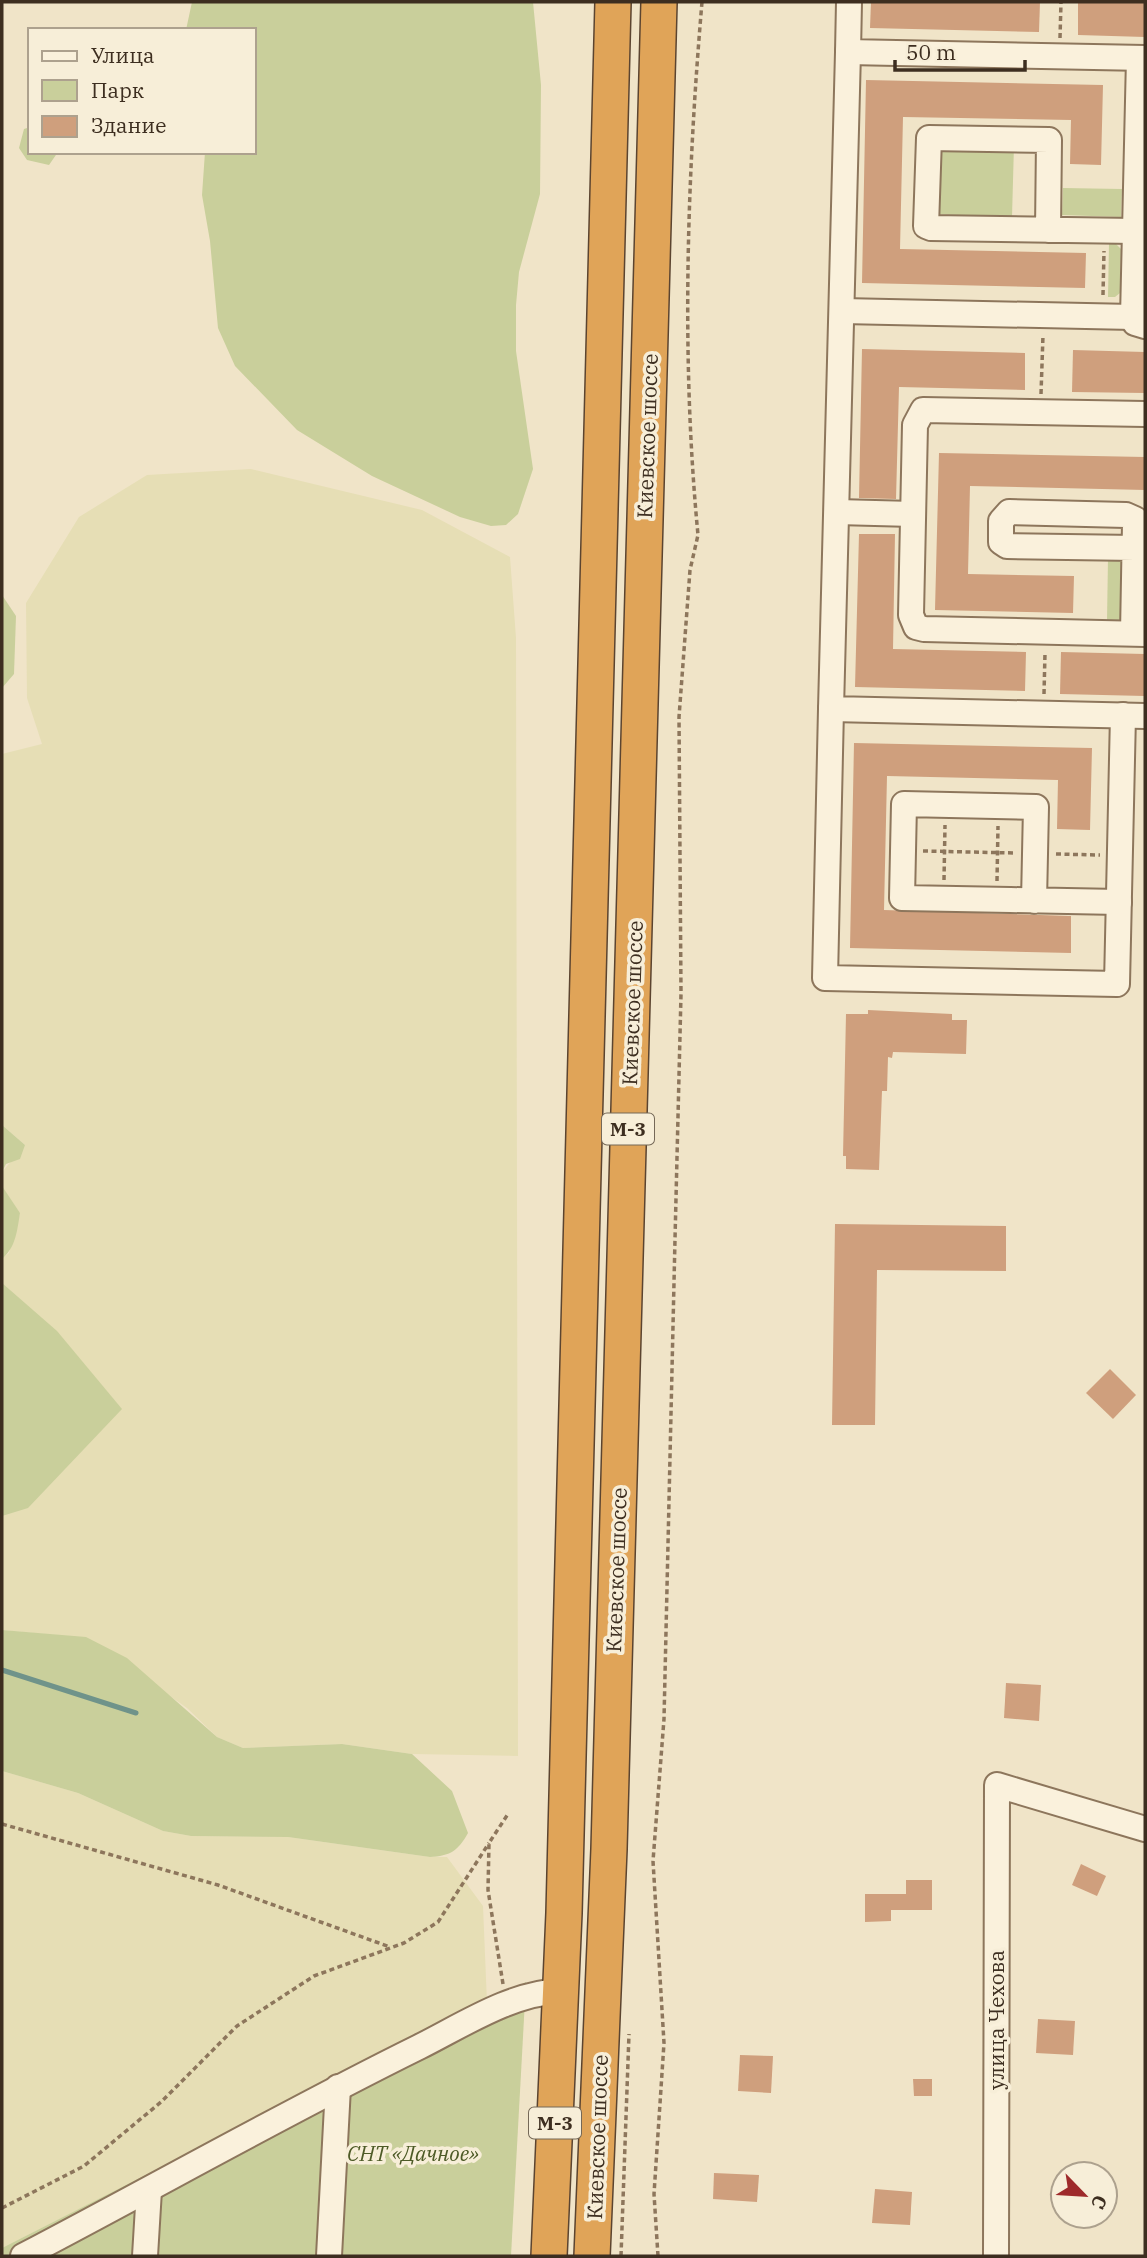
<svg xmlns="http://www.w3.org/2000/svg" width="1147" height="2258" font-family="'IBM Plex Serif',serif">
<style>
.farmland{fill:#e6deb5}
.green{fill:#c9cf9b}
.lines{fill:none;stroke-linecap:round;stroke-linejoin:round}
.stream{stroke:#6f938a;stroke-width:5}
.building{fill:#cf9f7d}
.minor-casing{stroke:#8d765c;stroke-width:28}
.highway-casing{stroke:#5b4430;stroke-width:38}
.path{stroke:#8d765c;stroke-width:3.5;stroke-dasharray:5 3.5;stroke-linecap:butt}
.minor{stroke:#faf1dc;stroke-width:24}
.highway{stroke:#e0a458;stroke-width:35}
.labels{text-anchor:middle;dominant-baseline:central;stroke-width:7;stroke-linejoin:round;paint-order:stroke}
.shield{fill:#f7eed8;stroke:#756857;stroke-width:2}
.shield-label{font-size:19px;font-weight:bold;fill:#3d2e20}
.street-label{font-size:21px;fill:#3d2e20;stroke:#f7eed8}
.park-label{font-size:21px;font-style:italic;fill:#4d5a26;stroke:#f7eed8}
</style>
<rect width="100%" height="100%" fill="#f0e4c8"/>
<!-- farmland -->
<g class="farmland">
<polygon points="251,469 422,510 510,557 516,638 518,1756 412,1754 342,1744 243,1748 217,1737 187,1708 87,1638 2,1630 2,1259 9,1253 20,1213 3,1190 2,1172 25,1145 2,1125 2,754 42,744 27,698 26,603 79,517 147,475"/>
<polygon points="2,1771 78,1793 163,1831 191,1836 288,1837 430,1857 447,1857 483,1906 487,2003 2,2248"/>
</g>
<!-- green -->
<g class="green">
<polygon points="192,2 533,2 541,85 540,194 519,272 516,305 516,351 533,469 518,514 506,525 491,526 460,517 372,476 297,430 235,366 218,328 210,241 202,195 205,152 254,152 254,30 186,30"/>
<polygon points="30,127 30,152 58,152 49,165 27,160 19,148 24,129"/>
<polygon points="933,143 1014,145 1012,217 931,214"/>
<polygon points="1063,188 1122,189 1121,217 1062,215"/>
<polygon points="1109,244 1116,244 1121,249 1120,293 1115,297 1108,297"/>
<polygon points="1108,558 1122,558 1120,620 1107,620"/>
<polygon points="2,595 16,616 14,674 2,688"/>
<polygon points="2,1125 25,1145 20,1159 6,1164 2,1172"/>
<path d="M 2,1186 L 20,1213 C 17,1231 16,1247 2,1259 Z"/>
<polygon points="2,1283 57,1331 122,1409 28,1508 2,1516"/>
<path d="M 2,1630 L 86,1637 L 127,1658 L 217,1737 L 243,1748 L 342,1744 L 412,1754 L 452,1791 L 468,1833 C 458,1851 450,1856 430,1857 L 288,1837 L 191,1836 L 163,1831 L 78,1793 L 2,1771 Z"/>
<polygon points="526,1982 511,2256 2,2256 2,2248"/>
</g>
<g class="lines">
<!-- stream -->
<polyline class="stream" points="2,1670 136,1713"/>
</g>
<!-- building -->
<g class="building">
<polygon points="871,2 1040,2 1039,32 870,28"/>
<polygon points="1078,2 1145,2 1145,37 1078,35"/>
<polygon points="866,80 1103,85 1101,165 1070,164 1071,120 903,117 900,249 1086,253 1085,288 862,283"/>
<polygon points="862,349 1025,353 1025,390 899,387 896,499 859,498"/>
<polygon points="1073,350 1145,352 1145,393 1072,392"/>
<polygon points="939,453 1145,457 1145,490 970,486 968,574 1074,576 1073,613 935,610"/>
<polygon points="859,534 895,534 893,649 1026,652 1025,691 855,687"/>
<polygon points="1061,652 1145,654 1145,696 1060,694"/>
<polygon points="854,743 1092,748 1090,830 1057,829 1058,780 887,776 884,910 1071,916 1071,953 850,948"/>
<polygon points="868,1010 952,1014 952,1020 967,1020 966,1054 893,1052 892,1058 888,1057 887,1091 882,1091 879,1170 846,1169 846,1156 843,1156 846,1014 868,1014"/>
<polygon points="835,1224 1006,1226 1006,1271 877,1270 875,1425 832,1425"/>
<polygon points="1110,1369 1136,1395 1113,1419 1086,1393"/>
<polygon points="1006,1683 1041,1685 1039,1721 1004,1718"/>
<polygon points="1081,1864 1106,1876 1097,1896 1072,1885"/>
<polygon points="906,1880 932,1880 932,1910 891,1910 891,1921 865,1922 865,1894 906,1894"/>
<polygon points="1038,2019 1075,2021 1073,2055 1036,2053"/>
<polygon points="740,2055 773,2056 771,2093 738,2091"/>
<polygon points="913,2079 932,2079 932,2096 914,2096"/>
<polygon points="714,2173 759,2175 757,2202 713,2199"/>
<polygon points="875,2189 912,2192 910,2225 872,2223"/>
</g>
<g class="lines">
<defs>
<g id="minor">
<polyline points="849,2 848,52 1145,58"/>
<polyline points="848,52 831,709 1145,716"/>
<polyline points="1139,58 1133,317 1135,323 1145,326"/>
<polyline points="1048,230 1049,140 929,138 926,226 931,228 1135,231"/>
<polyline points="842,311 1133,317"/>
<polyline points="1145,414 923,410 915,425 911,615 916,627 924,629 1145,634"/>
<polyline points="837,512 913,514"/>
<polyline points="1133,633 1135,524 1135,519 1126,515 1009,512 1001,521 1001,542 1007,546 1135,548"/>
<polyline points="831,709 825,978 1117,984 1123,715"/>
<path d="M 1034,901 L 1036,807 L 904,804 L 902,898 C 974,899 1047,901 1119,902"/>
<path d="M 23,2256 C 155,2187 285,2113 419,2047 C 463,2025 511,1993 561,1991"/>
<polyline points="145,2256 149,2190"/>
<polyline points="329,2256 338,2087"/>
<polyline points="996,2256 997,1785 1145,1829"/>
</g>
<g id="highway">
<polyline points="549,2256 564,1913 613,2"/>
<polyline points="592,2256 609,1849 659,2"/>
</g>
</defs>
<!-- minor casing -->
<use href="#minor" class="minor-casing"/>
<!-- highway casing -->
<use href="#highway" class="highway-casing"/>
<!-- path -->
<g class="path">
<polyline points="1060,38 1061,2"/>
<polyline points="1103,295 1104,251"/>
<polyline points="1041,394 1043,335"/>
<polyline points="1044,694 1045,653"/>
<polyline points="923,851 1016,853"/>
<polyline points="1056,854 1100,855"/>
<polyline points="944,880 945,825"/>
<polyline points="997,881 998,826"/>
<polyline points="2,1824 218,1885 390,1947"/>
<polyline points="503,1984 488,1890 489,1843 508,1814"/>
<polyline points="2,2208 84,2166 161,2102 237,2026 314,1976 404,1943 438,1922 489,1843"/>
<polyline points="621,2256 629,2034"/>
<path d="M 658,2256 L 654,2194 L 664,2043 L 653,1861 L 664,1719 L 675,1239 L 681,994 L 679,717 L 690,570 L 698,535 C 681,358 687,178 702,2"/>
</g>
<!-- minor -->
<use href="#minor" class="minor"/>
<!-- highway -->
<use href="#highway" class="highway"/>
</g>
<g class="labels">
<!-- shield labels -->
<g class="shield">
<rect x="602" y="1113.5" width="52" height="31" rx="5"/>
<rect x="529" y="2107.5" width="52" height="31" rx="5"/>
</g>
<g class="shield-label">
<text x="628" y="1129">М-3</text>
<text x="555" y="2123">М-3</text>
</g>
<!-- street labels -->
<g class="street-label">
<text transform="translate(647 436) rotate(-88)">Киевское шоссе</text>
<text transform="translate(632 1003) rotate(-88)">Киевское шоссе</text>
<text transform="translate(616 1570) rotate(-88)">Киевское шоссе</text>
<text transform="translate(996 2020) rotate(-90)">улица Чехова</text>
<text transform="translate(597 2137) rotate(-88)">Киевское шоссе</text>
</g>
<!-- park labels -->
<g class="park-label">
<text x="413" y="2153">СНТ «Дачное»</text>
</g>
</g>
<!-- border -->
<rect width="1147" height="2258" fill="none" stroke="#3d2e20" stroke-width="7"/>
<!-- legend -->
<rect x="28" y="28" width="228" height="126" fill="#f7eed8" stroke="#ada18e" stroke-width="2"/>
<rect x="42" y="51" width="35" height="10" fill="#faf1dc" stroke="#ada18e" stroke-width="2"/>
<text x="91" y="63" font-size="21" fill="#3d2e20">Улица</text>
<rect x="42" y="80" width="35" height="21" fill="#c9cf9b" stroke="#ada18e" stroke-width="2"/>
<text x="91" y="98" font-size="21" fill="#3d2e20">Парк</text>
<rect x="42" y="116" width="35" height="21" fill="#cf9f7d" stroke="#ada18e" stroke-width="2"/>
<text x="91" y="133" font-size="21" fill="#3d2e20">Здание</text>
<!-- north arrow -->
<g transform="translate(1084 2195) rotate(115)"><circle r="33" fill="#f7eed8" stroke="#ada18e" stroke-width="2"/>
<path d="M0-5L12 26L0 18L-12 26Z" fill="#9e2a2b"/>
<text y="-10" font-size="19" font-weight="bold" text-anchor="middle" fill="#3d2e20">С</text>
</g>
<!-- scale -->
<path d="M895 60v10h130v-10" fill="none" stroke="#3d2e20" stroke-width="3.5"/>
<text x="906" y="60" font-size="21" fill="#3d2e20" stroke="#f7eed8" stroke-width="5" paint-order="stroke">50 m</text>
</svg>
